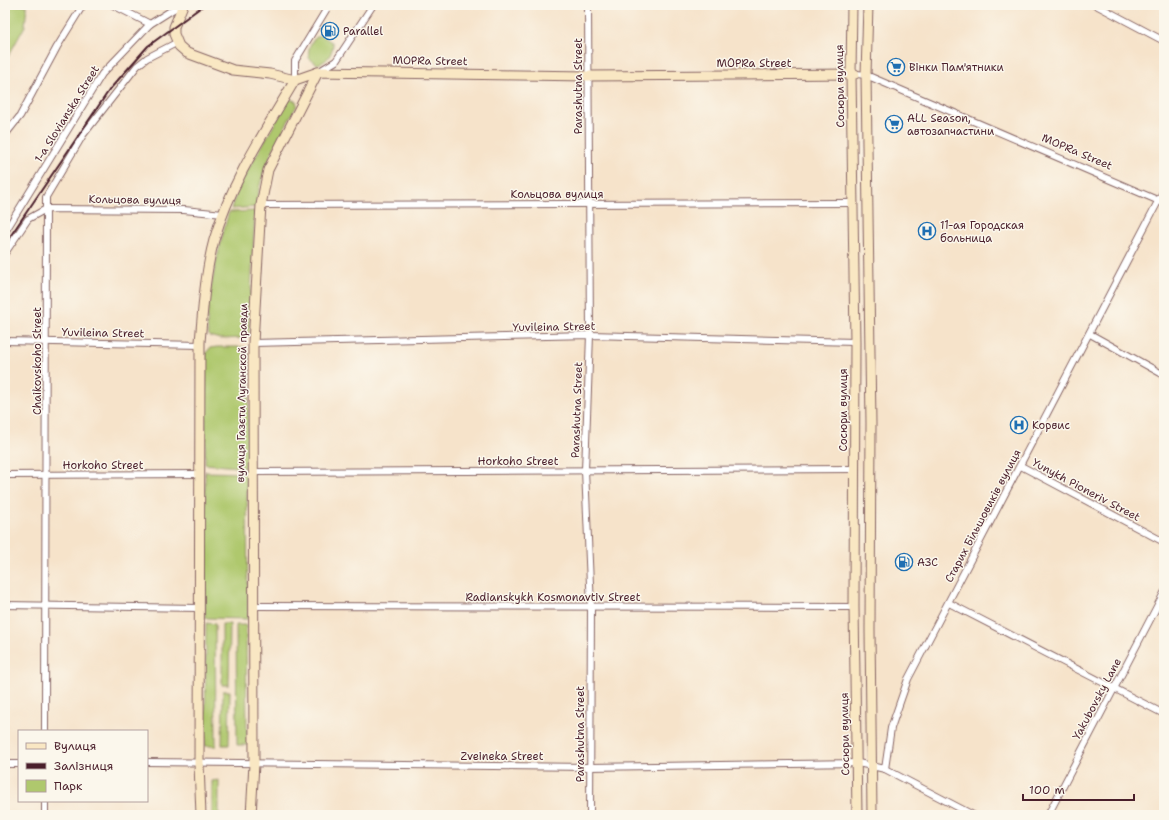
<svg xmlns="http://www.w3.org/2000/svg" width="1169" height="820" font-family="'Shantell Sans',sans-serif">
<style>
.green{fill:#afc86d;stroke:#7c744c}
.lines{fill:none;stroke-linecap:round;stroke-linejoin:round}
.street-casing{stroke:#866463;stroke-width:8}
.secondary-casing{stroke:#866463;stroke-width:11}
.street{stroke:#fff;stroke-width:6}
.secondary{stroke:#f9e7c3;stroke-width:9}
.rail{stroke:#4a1f2b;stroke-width:2}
.labels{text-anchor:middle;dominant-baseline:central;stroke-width:3;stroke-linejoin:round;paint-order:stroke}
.poi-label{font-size:11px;fill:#4a1f2b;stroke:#fbf7ec;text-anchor:start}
.street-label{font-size:11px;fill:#4a1f2b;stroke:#fbf7ec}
</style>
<rect width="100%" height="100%" fill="#fbf7ec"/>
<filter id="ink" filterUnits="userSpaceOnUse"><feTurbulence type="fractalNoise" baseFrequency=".025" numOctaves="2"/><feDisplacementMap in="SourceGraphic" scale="8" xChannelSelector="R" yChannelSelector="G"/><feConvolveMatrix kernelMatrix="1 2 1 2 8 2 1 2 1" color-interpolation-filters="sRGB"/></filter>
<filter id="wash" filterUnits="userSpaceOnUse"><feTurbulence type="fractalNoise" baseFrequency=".012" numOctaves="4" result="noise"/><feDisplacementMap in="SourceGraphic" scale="16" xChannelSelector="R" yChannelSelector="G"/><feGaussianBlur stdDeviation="0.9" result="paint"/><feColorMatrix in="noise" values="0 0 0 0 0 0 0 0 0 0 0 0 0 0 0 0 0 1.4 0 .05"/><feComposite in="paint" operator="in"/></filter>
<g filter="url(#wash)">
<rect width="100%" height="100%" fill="#f6e3ca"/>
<!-- green -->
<g class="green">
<polygon points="15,5 27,5 25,26 5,62 5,8"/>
<path d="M 321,35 L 333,43 C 333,53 327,63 317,64 L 309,58 C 307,49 311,38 321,35 Z"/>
<path d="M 289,99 L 296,101 L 297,105 C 279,138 260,169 256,207 L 231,209 L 240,184 Z"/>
<path d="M 255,211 L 249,332 L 244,338 L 220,339 L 209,336 C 201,318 222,234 229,212 Z"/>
<polygon points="217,347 244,347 249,356 248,468 205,464 206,353 210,348"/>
<polygon points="205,472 247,473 248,619 205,618"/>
<polygon points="206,623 215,624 216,746 205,746"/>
<polygon points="222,624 230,624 229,685 222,685"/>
<polygon points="236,625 246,625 247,745 237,745"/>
<polygon points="223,691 230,691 229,745 222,745"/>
<polygon points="219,780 219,815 212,815 212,781"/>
</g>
</g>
<g filter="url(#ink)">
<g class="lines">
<defs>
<g id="street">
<polyline points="113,5 150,24"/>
<polyline points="588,5 590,335 585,470 591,607 590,815"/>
<polyline points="1096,5 1164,41"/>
<polyline points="318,72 336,61 373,5"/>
<polyline points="857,74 866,75 1164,203"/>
<polyline points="295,80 295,61 329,5"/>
<polyline points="5,135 20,116 57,47 83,5"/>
<polyline points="261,205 854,203"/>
<polyline points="5,232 102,74 150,24 180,5"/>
<polyline points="5,253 28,219 46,209 184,210 223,214"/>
<polyline points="1090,334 1164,375"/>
<polyline points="5,341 201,345"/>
<polyline points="253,343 590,335 855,342"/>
<polyline points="1021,466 1164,542"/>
<polyline points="253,472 855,469"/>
<polyline points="5,475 201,474"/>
<polyline points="949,603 1164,714"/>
<polyline points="5,605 199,608"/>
<polyline points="253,606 854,607"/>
<polyline points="45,731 46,197 83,135 137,66 147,58 178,42"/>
<polyline points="147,762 590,767 858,763 885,769 891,728 908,679 1164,190"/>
<polyline points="5,764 19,764"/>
<polyline points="885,769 973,815"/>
<polyline points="45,801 45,815"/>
<polyline points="1048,815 1164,593"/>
</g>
<g id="secondary">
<polyline points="183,5 174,27 174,34 179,46 187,53 233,70 270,74 295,80 318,72 588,76 855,74"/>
<polyline points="852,5 851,74 855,342 854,607 857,815"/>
<polyline points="868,5 866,75 871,423 870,630 872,815"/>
<path d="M 201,815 L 199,764 L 200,342 C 203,308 205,273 214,240 C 231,182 265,131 295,80"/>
<polyline points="251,815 254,764 253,343 261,205 268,170 318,72"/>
</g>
</defs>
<!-- street casing -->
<use href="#street" class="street-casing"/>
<!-- secondary casing -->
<use href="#secondary" class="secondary-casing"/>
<!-- street -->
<use href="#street" class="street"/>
<!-- secondary -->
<use href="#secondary" class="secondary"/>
<!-- rail -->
<polyline class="rail" points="5,244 110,89 148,46 204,5"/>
</g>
</g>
<!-- icons -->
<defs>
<symbol id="fuel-ring" viewBox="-11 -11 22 22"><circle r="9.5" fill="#fbf7ec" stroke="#1f6fb2" stroke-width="1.5"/><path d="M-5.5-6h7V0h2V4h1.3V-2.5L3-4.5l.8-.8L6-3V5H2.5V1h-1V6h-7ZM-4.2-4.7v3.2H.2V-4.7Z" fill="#1f6fb2"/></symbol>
<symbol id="supermarket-ring" viewBox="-11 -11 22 22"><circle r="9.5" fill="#fbf7ec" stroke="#1f6fb2" stroke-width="1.5"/><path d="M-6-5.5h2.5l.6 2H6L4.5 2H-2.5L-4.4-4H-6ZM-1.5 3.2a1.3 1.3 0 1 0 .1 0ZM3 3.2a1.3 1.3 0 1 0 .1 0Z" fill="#1f6fb2"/></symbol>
<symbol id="hospital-ring" viewBox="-11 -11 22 22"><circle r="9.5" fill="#fbf7ec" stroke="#1f6fb2" stroke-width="1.5"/><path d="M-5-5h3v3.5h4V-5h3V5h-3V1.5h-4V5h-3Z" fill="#1f6fb2"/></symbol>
</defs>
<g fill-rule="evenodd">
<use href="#fuel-ring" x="320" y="21" width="20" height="20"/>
<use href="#supermarket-ring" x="886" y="57" width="20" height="20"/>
<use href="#supermarket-ring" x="884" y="114" width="20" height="20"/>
<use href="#hospital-ring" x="917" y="221" width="20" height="20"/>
<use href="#hospital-ring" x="1009" y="415" width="20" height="20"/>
<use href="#fuel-ring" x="894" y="552" width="20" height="20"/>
</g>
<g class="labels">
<!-- poi labels -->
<g class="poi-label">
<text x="343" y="31">Parallel</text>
<text x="909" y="67">Вінки Пам'ятники</text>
<text x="907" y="118">ALL Season,<tspan x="907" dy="13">автозапчастини</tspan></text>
<text x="940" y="225">11-ая Городская<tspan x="940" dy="13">больница</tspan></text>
<text x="1032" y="425">Корвис</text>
<text x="917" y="562">АЗС</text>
</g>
<!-- street labels -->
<g class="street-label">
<text transform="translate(430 61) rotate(1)">MOPRa Street</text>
<text x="754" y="63">MOPRa Street</text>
<text transform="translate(578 86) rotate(-90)">Parashutna Street</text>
<text transform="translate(840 86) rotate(-91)">Сосюри вулиця</text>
<text transform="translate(67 114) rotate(-58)">1-a Slovianska Street</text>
<text transform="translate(1077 152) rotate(23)">MOPRa Street</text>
<text x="557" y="194">Кольцова вулиця</text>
<text transform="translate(135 200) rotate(1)">Кольцова вулиця</text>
<text transform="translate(554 327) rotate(-1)">Yuvileina Street</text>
<text transform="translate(103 333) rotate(1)">Yuvileina Street</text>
<text transform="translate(37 361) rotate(-90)">Chaikovskoho Street</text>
<text transform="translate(242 393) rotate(-89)">вулиця Газєти Луганской правди</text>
<text transform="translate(577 410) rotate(-88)">Parashutna Street</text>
<text transform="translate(843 410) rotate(-90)">Сосюри вулиця</text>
<text x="518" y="461">Horkoho Street</text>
<text x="103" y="465">Horkoho Street</text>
<text transform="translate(1086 490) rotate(28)">Yunykh Pioneriv Street</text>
<text transform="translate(983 516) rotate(-62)">Старих Більшовиків вулиця</text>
<text x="553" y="597">Radianskykh Kosmonavtiv Street</text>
<text transform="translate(1097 699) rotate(-62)">Yakubovsky Lane</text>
<text transform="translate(580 734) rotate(-90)">Parashutna Street</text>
<text transform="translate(845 734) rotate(-91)">Сосюри вулиця</text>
<text x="502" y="756">Zveineka Street</text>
</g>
</g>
<!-- margin -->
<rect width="1169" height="820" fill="none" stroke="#fbf7ec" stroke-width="20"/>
<!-- legend -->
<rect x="18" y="730" width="130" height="72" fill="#fbf7ec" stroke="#b4a19f"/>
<rect x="26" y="743" width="20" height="6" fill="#f9e7c3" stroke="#b4a19f"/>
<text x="54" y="750" font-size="12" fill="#4a1f2b">Вулиця</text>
<rect x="26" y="763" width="20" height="6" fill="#4a1f2b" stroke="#b4a19f"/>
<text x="54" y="770" font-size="12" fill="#4a1f2b">Залізниця</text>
<rect x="26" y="780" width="20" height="12" fill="#afc86d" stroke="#b4a19f"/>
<text x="54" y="790" font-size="12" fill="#4a1f2b">Парк</text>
<!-- scale -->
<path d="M1023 794v6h111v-6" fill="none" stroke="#4a1f2b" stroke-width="2"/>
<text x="1029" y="794" font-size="12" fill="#4a1f2b" stroke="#fbf7ec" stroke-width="3" paint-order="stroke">100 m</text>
</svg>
